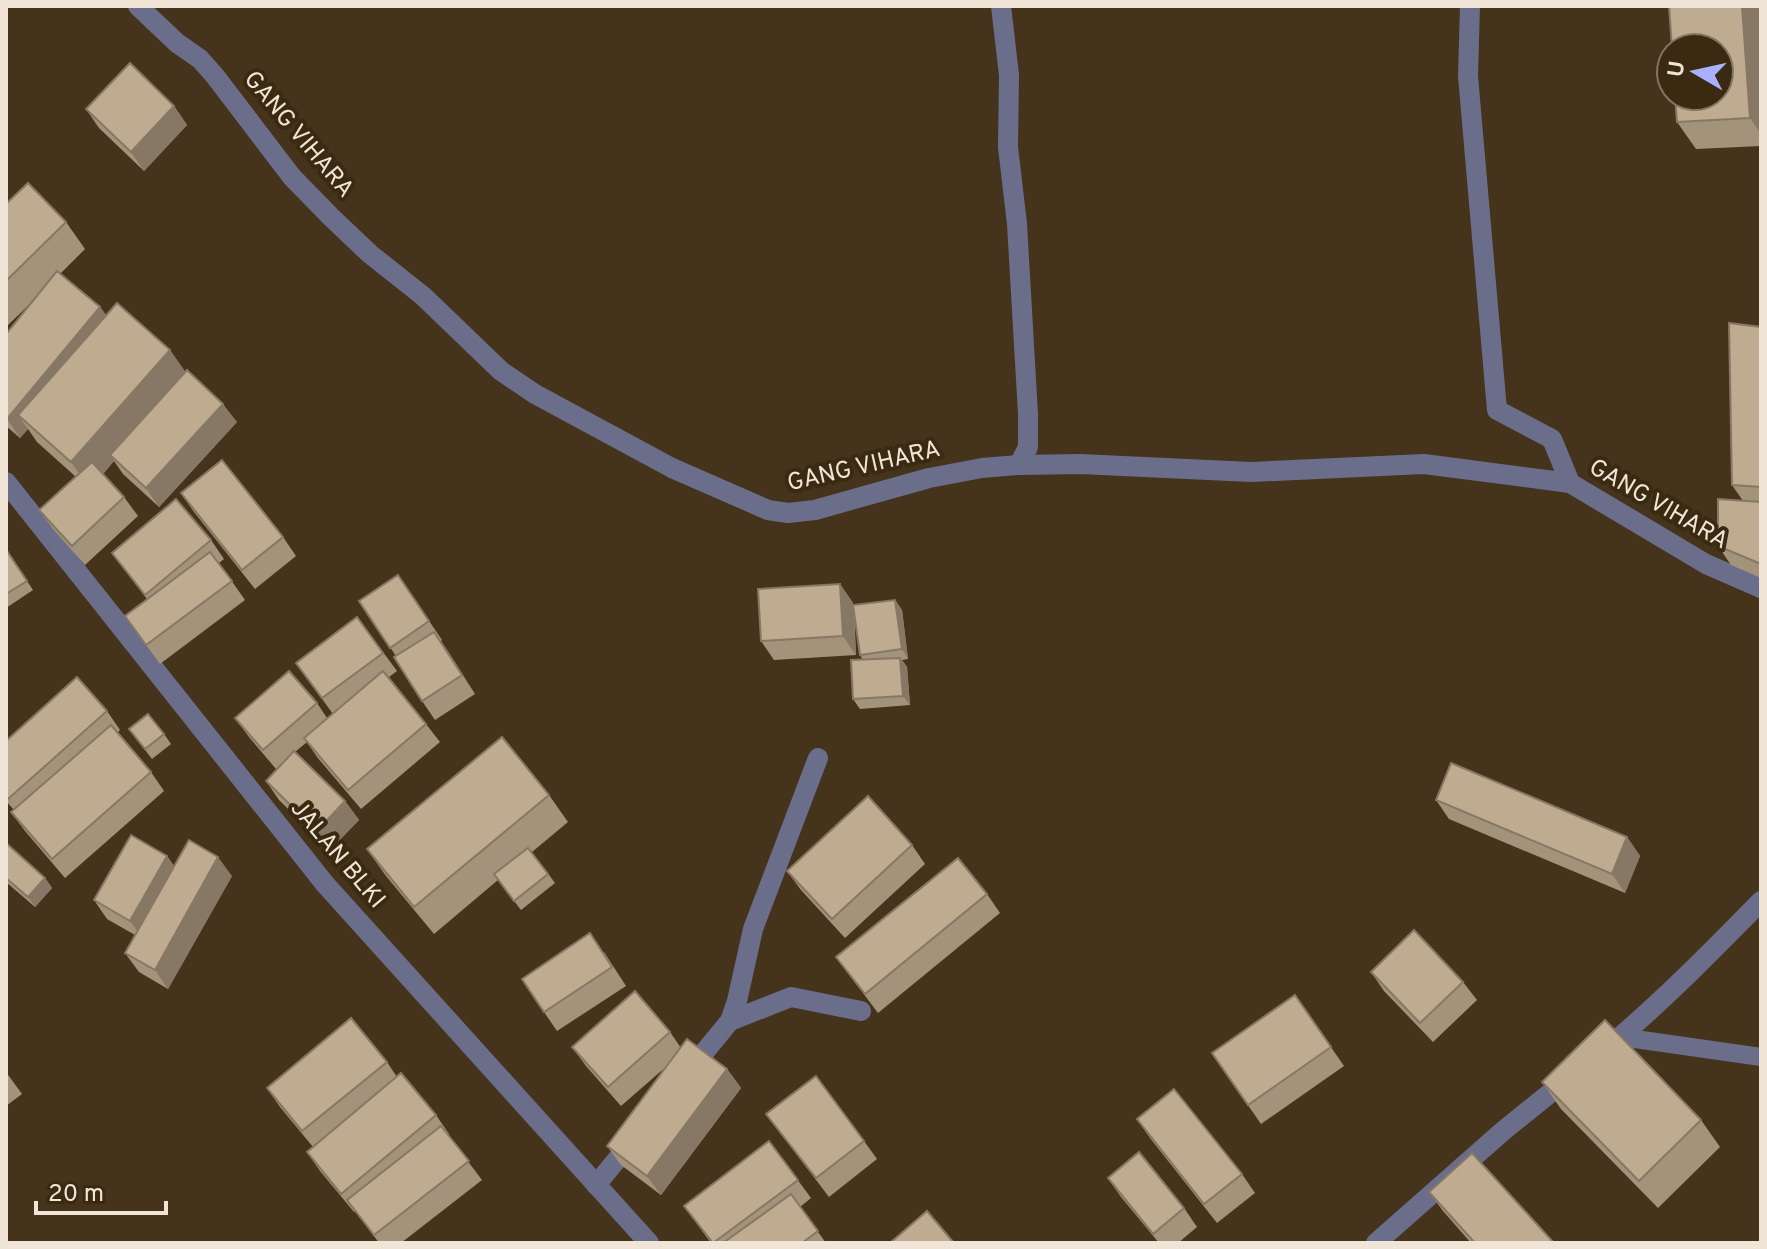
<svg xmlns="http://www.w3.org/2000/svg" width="1767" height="1249" font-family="Overpass,sans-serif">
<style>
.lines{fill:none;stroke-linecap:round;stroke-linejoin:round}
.lane{stroke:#6b6e8a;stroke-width:18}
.street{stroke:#6b6e8a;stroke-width:20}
.wall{fill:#a4937b}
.shaded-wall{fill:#867864}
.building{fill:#bfab8f;stroke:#867864;stroke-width:2}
.labels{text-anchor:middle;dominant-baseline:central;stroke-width:8;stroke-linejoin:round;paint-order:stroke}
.street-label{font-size:24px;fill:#f0e5d7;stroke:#3a2a11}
</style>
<rect width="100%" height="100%" fill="#45341b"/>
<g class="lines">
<!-- lane -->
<polyline class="lane" points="1621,1037 1761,1057"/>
<!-- street -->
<g class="street">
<polyline points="138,6 177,43 200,59 215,76 292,177 331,217 370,254 423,296 501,371 535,394 672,468 768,510 788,513 815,510 929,478 982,468 1019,465 1080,464 1251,472 1424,464 1570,483 1706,564 1761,588"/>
<polyline points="1001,6 1009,75 1008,147 1017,224 1028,414 1028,447 1019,465"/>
<polyline points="1470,6 1468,76 1497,410 1552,439 1570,483"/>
<polyline points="6,482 325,884 649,1243"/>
<polyline points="730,1021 791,997 861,1011"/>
<path d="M 1602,1052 C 1658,1006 1710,953 1761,901"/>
<polyline points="688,1072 730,1021 737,1001 753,929 818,758"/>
<polyline points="596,1185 633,1140"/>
<polyline points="1376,1243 1503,1131 1570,1077"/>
</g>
</g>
<!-- wall -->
<g class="wall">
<polygon points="1759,6 1761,32 1761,146 1696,149 1677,122"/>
<polygon points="174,106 187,125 144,171 99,128 86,109"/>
<polygon points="6,204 66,222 85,249 60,274 100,307 106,315 170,350 185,372 237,422 159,507 123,474 114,461 103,474 124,497 138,516 85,565 53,529 39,510 76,477 37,442 28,429 20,438 6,426 6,334 35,299 6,327"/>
<polygon points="1761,327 1761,578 1731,565 1718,546 1743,501 1732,485"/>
<polygon points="181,493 283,537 296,556 255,589 194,512"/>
<polygon points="211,540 224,559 219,563 245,600 160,664 125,616 147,599 112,553"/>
<polygon points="7,551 33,590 6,608 6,552"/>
<polygon points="398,575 442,640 441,641 475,694 435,720 422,701 396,656 359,601"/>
<polygon points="840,584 853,603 853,605 895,600 902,610 908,659 902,660 907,667 910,705 860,709 853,699 863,660 860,655 854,606 856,655 774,660 761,641"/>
<polygon points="357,617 397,671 389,677 426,724 440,742 361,809 317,757 307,742 295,752 345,801 359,820 330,850 279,800 266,781 283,763 276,769 249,737 235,718 317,703 327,718 333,714 296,663"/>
<polygon points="107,711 120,730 117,733 151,772 164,791 65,878 25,831 11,812 14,810 6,801 6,741"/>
<polygon points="129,729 164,734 171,744 152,759"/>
<polygon points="549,795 568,822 532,852 555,883 521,910 498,880 434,934 386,876 367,849"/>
<polygon points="1436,800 1627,837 1640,856 1625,893 1449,819"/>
<polygon points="6,843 45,878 52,888 35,907 6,882"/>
<polygon points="912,845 925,864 845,938 801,890 787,871"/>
<polygon points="167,856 174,866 232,876 168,989 139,972 125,953 135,935 107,919 94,900"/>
<polygon points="987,894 1000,913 878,1013 836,957"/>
<polygon points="604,952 626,986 557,1031 544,1012"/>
<polygon points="1371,972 1463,982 1477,1000 1433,1042 1384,991"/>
<polygon points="1295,995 1344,1066 1261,1124 1212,1053"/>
<polygon points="670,1032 681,1048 727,1069 741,1088 661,1195 621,1165 607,1146 668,1065 621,1106 586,1066 572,1047"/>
<polygon points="387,1062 397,1077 436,1115 449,1134 448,1135 482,1180 401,1243 379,1243 356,1211 354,1212 320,1171 307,1152 313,1147 280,1107 267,1088"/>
<polygon points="6,1072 22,1094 6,1106"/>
<polygon points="1542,1082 1701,1120 1720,1147 1658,1208 1561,1109"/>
<polygon points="766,1114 864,1141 877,1159 829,1197"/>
<polygon points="1137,1119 1242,1174 1255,1193 1217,1223 1150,1138"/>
<polygon points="769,1141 811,1198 800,1207 826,1243 711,1243 684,1206"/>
<polygon points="1108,1178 1184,1208 1197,1227 1178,1243 1159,1243 1121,1197"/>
<polygon points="1429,1192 1554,1243 1471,1243 1443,1211"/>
</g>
<!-- shaded-wall -->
<g class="shaded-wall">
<polygon points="1742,6 1759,6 1761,32 1761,134 1750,118"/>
<polygon points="174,106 187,125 144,171 131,152"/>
<polygon points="100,307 113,325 18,415 28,429 20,438 7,419"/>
<polygon points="170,350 189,377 110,455 114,461 90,489 71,462"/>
<polygon points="223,404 237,422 159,507 146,488"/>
<polygon points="840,584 853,603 856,655 843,636"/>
<polygon points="895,600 902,610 908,659 902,649"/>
<polygon points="434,632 448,651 475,694 462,675"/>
<polygon points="900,658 907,667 910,705 903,696"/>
<polygon points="345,801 359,820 330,850 317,831"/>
<polygon points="1627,837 1640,856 1625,893 1612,874"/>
<polygon points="167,856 180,875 144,940 130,921"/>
<polygon points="218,857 232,876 168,989 155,970"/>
<polygon points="45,878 52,888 35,907 28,897"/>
<polygon points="727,1069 741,1088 661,1195 647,1176"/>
</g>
<!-- building -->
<g class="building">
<polygon points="1669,6 1742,6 1750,118 1677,122 1675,96 1719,96 1719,48 1672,48"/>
<polygon points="130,63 174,106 131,152 86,109"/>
<polygon points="28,183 66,222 6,281 6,204"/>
<polygon points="57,271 100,307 7,419 6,334"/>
<polygon points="117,303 170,350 71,462 18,415"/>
<polygon points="1729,323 1761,327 1761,487 1732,485"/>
<polygon points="187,370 223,404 146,488 110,455"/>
<polygon points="222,460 283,537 242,570 181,493"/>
<polygon points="92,462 124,497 72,546 39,510"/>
<polygon points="176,499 211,540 145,595 112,553"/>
<polygon points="1718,499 1761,502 1761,564 1718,546"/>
<polygon points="7,551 27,581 6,594 6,552"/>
<polygon points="210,552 232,581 146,645 125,616"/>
<polygon points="398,575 429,621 390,648 359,601"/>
<polygon points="840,584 843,636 761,641 758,589"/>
<polygon points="895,600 902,649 860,655 853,605"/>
<polygon points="357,617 383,653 322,698 296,663"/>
<polygon points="434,632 462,675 422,701 394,657"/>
<polygon points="900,658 903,696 853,699 851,660"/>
<polygon points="289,671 317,703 263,750 235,718"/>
<polygon points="383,671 426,724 348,790 304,738"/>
<polygon points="77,677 107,711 8,799 6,796 6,741"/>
<polygon points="148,714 164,734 145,749 129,729"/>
<polygon points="111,725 151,772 52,859 11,812"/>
<polygon points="502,737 549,795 414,907 367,849"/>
<polygon points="294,751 345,801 317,831 266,781"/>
<polygon points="1451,763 1627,837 1612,874 1436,800"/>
<polygon points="868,796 912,845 832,919 787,871"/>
<polygon points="131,835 167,856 130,921 94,900"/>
<polygon points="189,840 218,857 155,970 125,953"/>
<polygon points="6,843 45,878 28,897 6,878"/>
<polygon points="528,848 548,874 514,901 494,874"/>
<polygon points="958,858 987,894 865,994 836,957"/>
<polygon points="1414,930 1463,982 1420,1023 1371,972"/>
<polygon points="590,933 612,967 544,1012 522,979"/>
<polygon points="635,991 670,1032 608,1087 572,1047"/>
<polygon points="1295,995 1331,1047 1248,1105 1212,1053"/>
<polygon points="351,1018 387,1062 302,1131 267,1088"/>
<polygon points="1605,1020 1701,1120 1639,1181 1542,1082"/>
<polygon points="687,1039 727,1069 647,1176 607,1146"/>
<polygon points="401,1073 436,1115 341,1194 307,1152"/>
<polygon points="816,1076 864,1141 816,1178 766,1114"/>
<polygon points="1174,1089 1242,1174 1204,1204 1137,1119"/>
<polygon points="441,1126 469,1161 374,1235 347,1200"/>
<polygon points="769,1141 798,1180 713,1243 684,1206"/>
<polygon points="1139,1152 1184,1208 1153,1234 1108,1178"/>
<polygon points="1472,1153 1554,1243 1475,1243 1429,1192"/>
<polygon points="791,1194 818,1231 802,1243 723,1243"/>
<polygon points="927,1211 954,1243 890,1243"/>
</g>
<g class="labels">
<!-- street labels -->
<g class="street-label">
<text transform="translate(298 135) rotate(50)">GANG VIHARA</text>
<text transform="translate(864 467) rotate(-13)">GANG VIHARA</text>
<text transform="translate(1658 505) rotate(30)">GANG VIHARA</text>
<text transform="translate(337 855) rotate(50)">JALAN BLKI</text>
</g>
</g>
<!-- border -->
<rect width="1767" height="1249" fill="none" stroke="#f0e5d7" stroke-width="16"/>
<!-- north arrow -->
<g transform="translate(1695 72) rotate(279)"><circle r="38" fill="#3a2a11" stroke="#837560" stroke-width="2"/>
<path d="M0-6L14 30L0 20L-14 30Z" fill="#aab0fb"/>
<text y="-12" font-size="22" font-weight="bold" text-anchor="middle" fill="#f0e5d7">U</text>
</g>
<!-- scale -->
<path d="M36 1201v12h130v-12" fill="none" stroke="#f0e5d7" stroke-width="4"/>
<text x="48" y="1201" font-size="24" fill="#f0e5d7" stroke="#3a2a11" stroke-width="6" paint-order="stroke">20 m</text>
</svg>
